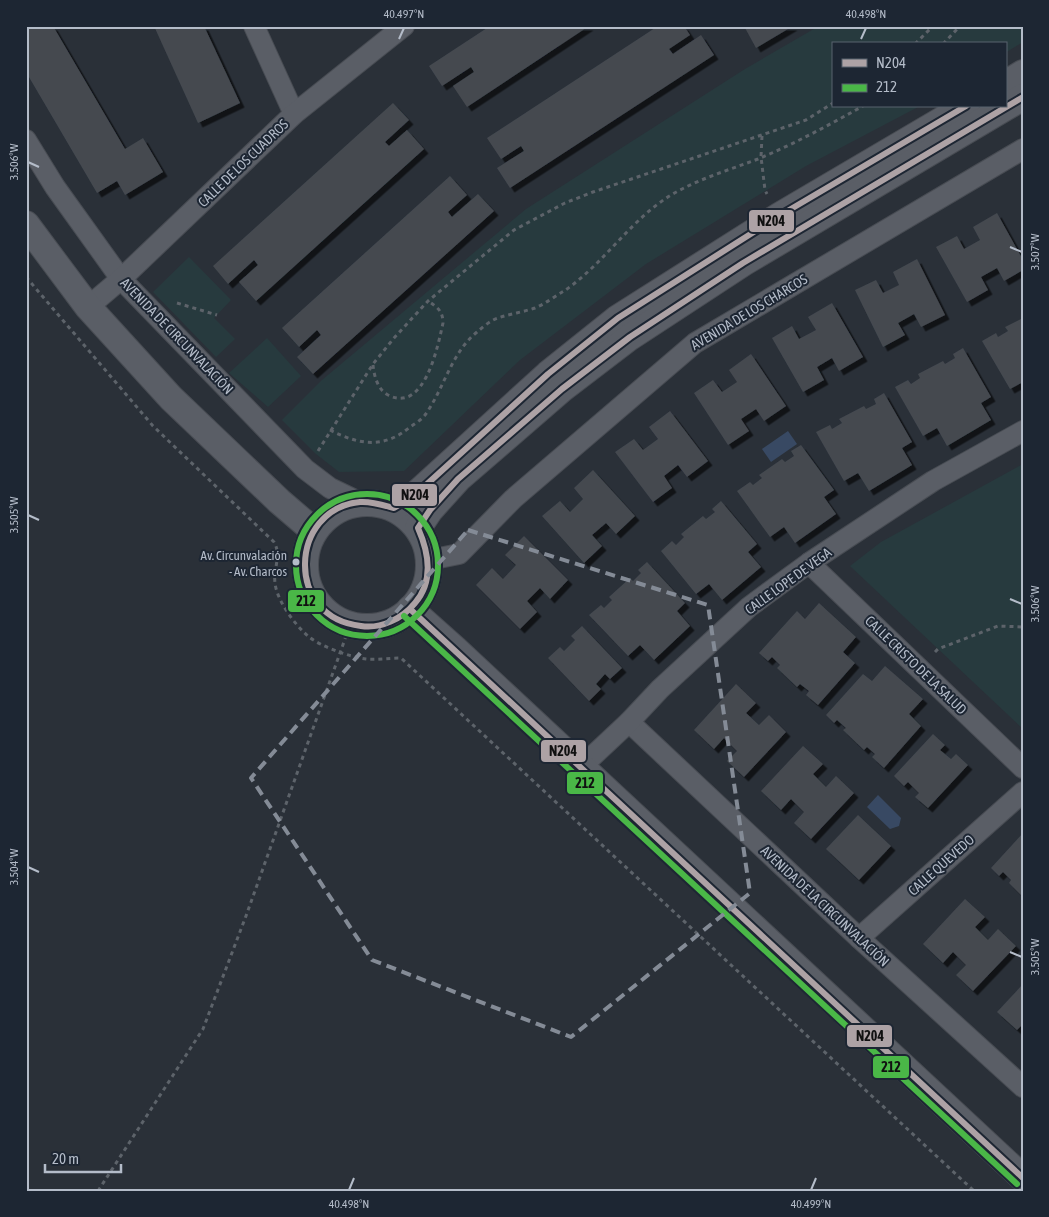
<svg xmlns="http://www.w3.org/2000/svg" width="1049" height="1217" font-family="'Asap Condensed',sans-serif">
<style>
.green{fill:#273a3e}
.water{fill:#384963}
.building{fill:#444950;filter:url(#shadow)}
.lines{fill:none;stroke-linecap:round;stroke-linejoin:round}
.minor-casing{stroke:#484c53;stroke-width:22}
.tertiary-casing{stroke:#484c53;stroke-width:28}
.path{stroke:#5d636a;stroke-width:3;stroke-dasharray:4 4;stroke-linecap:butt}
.minor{stroke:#5a5e66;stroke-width:20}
.tertiary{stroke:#5a5e66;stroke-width:26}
.bus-1-casing{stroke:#1d2633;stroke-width:10}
.bus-2-casing{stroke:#1d2633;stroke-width:10}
.bus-1{stroke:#ada2a5;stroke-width:6}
.bus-2{stroke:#4ab747;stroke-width:6}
.marked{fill:none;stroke:#848b96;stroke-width:4;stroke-dasharray:10 6;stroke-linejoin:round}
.ticks{fill:none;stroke:#b4bcc9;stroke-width:2}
.bus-dot{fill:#b4bcc9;stroke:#1d2633;stroke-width:2}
.labels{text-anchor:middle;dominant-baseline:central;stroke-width:4;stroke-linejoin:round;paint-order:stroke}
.bus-label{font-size:13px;fill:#b4bcc9;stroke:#1d2633;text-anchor:end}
.street-label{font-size:14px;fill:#b4bcc9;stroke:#1d2633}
.line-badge{stroke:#1d2633;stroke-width:2}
.pale-badge-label{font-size:14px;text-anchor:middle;font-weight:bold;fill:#111}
.neatline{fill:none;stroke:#b4bcc9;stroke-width:2}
.ticks-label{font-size:12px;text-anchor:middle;fill:#b4bcc9}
</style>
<defs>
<filter id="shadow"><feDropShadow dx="4.5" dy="4.5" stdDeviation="0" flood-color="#0009"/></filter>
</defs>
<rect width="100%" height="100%" fill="#2a3038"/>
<!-- green -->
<g class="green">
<polygon points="819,26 1023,26 1023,42 1005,53 1005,44 833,44 833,106 920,106 806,166 646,264 520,360 404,471 339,472 316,454 282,420 322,380 526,209 745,69"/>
<polygon points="189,257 231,300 214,318 235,339 216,357 153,292"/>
<polygon points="267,338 301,376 268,407 229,373"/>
<polygon points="1023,464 1023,729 850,566 881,542"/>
</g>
<!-- water -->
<g class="water">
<polygon points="788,431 797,444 771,462 762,449"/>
<polygon points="878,795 901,818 899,826 890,829 867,807"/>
</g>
<!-- building -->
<g class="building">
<polygon points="26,26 53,26 125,149 143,138 163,172 125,195 117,181 97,193 26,72"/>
<polygon points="154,26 204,26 240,103 198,123"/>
<polygon points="490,26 589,26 467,107 453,86 474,72 471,67 442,86 429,66"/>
<polygon points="658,26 684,26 690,35 669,49 673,54 701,35 714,55 510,188 497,168 524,151 521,146 501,159 487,138"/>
<polygon points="744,26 793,26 756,48"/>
<polygon points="393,103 409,120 385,142 389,146 407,130 424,149 256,301 239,282 258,265 254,260 228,284 213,266"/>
<polygon points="450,176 467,195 448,212 452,217 478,194 494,211 313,374 297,357 321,335 317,330 299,347 282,328"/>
<polygon points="997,213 1023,260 1023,270 1004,281 997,268 981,277 988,290 967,302 936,247 957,236 964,249 980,240 973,227"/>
<polygon points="917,259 945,315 921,327 914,314 898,323 905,335 883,347 855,290 876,280 883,293 899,285 893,272"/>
<polygon points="832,303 863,357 839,371 832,358 817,367 824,380 803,392 772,338 792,326 799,339 816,330 808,317"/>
<polygon points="1023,318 1023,382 1010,389 982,341 996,333 998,337 1008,331 1005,327"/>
<polygon points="963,348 991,397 981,403 991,420 947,446 937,428 923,436 895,387 908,380 911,384 920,378 918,374 943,361 945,364 955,358 953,354"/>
<polygon points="751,354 786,406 764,421 756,409 741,419 749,431 728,445 694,393 713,380 722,392 737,382 729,370"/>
<polygon points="884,393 912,442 902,448 912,465 869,491 858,473 844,481 816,432 830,425 832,429 842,423 839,419 864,406 866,409 876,404 874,399"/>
<polygon points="670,411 708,461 687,477 678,465 664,476 672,488 653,502 615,452 634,439 643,450 658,439 649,427"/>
<polygon points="801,445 834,490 824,497 836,514 795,543 784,527 770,537 737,491 750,482 753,485 762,478 759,475 782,459 785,462 794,456 791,451"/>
<polygon points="593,470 635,516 616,534 606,523 592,535 602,546 584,563 542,516 560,501 570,512 583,499 574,488"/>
<polygon points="721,501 757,544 748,552 761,567 722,600 709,584 696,594 661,551 672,541 676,545 684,537 681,534 703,516 706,519 715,512 712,509"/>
<polygon points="524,536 568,580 550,599 540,588 527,601 537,612 520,629 476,585 492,568 503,579 516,565 505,555"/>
<polygon points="647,562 685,603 677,611 690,626 654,660 640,645 628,656 589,615 601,605 604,608 612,600 609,597 630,578 633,581 641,573 638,570"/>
<polygon points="819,603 856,637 843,652 855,663 818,705 806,695 809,691 800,684 797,687 777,668 780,665 772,657 768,661 759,653 797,611 805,619"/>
<polygon points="582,626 622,668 610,679 605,674 596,684 601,689 589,701 548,658 560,647 564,651 575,640 571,636"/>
<polygon points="885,666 923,699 909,714 921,726 884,768 872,757 875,754 867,747 864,750 843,730 846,728 837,720 834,723 826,715 863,674 872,681"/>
<polygon points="736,684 756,703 746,713 759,725 769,715 786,732 744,777 727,761 737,751 724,738 714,749 694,730"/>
<polygon points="933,734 945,745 940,750 951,759 956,754 968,765 928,808 915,797 919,793 908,782 904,786 894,776"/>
<polygon points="803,746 823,764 813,774 826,787 836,776 854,793 811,839 794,823 804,812 791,799 781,810 761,791"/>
<polygon points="858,815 891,846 859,880 826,849"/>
<polygon points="1023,833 1023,897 1009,883 1011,880 1003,872 999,876 991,868"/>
<polygon points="965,899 985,917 975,927 988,940 998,929 1016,946 973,991 956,975 966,965 953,952 943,963 923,944"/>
<polygon points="1023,984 1023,1024 1017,1030 997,1012"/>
</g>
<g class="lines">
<defs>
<g id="minor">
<polyline points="254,26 294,114"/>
<polyline points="26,140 55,187 121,279 305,469 330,488 359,502"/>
<polyline points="88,307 121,279 294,114 404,26"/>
<polyline points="429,560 459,554 513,499 695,343 1023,149"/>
<polyline points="809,563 1023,768"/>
<polyline points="629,722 859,938 1023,1087"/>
<polyline points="581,767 629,722 660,689 749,607 809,563 933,481 1023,431"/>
<polyline points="859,938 1023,792"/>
</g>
<g id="tertiary">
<polyline points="1005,84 1023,73"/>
<polyline points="26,224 88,307 171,398 279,501 314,531"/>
<circle cx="367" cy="565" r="62"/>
<polyline points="394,508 415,495 548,374 618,318 779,216 966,106"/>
<polyline points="418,528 430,510 458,479 562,389 630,337 743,263 1023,97"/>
<polyline points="410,609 456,650 1023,1178"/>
</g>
</defs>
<!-- minor casing -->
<use href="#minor" class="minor-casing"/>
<!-- tertiary casing -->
<use href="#tertiary" class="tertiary-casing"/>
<!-- path -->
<g class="path">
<polyline points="915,44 933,26"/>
<polyline points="943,44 960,26"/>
<polyline points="762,136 761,157 765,190 767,194"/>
<path d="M 26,277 L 153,426 L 274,542 C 282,556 273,568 275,583 C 277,601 295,625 309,637 C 322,647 350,657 366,659 C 377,660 389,658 401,658 L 974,1191"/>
<polyline points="177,303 217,315"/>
<path d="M 373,365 C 374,376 378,390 388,395 C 425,414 438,345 443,323 C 443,311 437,307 428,301"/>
<path d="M 330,430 C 359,445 384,449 410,427 C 415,424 421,420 425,415 C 444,389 451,353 477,332 C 483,327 491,320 498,318 C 510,314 523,312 535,308 C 545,304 555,296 564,291 C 604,264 630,220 671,195 C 698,179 729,170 758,159 C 794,144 829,125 863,106"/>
<polyline points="318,451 373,364 394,338 428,301 514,230 565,203 593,192 806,120 833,103"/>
<polyline points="935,652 938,649 998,626 1023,627"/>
<polyline points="98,1191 203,1029 246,916 350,625"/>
</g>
<!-- minor -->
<use href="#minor" class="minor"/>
<!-- tertiary -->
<use href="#tertiary" class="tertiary"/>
<defs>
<g id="bus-1">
<path d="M 966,106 L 779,216 L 618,318 L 548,374 L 415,495 L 394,508 C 383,505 371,501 360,502 C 289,509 284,618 361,626 C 381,629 402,619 415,603 C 434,581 429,553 418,528 L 430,510 L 458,479 L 562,389 L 630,337 L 743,263 L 1023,97"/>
<polyline points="410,609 1023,1178"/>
</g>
<g id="bus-2">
<circle cx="367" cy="565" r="71"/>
<polyline points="404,616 1017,1184"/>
</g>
</defs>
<!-- bus-1 casing -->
<use href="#bus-1" class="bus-1-casing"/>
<!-- bus-2 casing -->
<use href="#bus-2" class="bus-2-casing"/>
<!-- bus-1 -->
<use href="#bus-1" class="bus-1"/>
<!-- bus-2 -->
<use href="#bus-2" class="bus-2"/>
</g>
<!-- marked area -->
<path class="marked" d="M 468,530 L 708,605 L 750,893 L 571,1037 L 372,960 L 251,778 Z"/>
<!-- ticks -->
<path class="ticks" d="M 399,39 L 404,28M 861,39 L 866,28M 28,162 L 39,167M 1010,247 L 1022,252M 28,515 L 39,520M 1010,599 L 1022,604M 28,867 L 39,872M 1010,952 L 1022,957M 349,1190 L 354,1178M 811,1190 L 816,1178"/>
<!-- markers -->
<circle class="bus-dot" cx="296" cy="562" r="4.5"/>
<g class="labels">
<!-- bus labels -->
<g class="bus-label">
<text x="287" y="555">Av. Circunvalación<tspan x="287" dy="16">- Av. Charcos</tspan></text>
</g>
<!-- street labels -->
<g class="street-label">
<text transform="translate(243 163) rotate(-44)">CALLE DE LOS CUADROS</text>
<text transform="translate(749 312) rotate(-31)">AVENIDA DE LOS CHARCOS</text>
<text transform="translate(177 336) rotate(46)">AVENIDA DE CIRCUNVALACIÓN</text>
<text transform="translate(788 581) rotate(-36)">CALLE LOPE DE VEGA</text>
<text transform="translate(916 665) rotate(44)">CALLE CRISTO DE LA SALUD</text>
<text transform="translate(941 865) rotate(-42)">CALLE QUEVEDO</text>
<text transform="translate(825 906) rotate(43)">AVENIDA DE LA CIRCUNVALACIÓN</text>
</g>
</g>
<g class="line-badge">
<rect x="748" y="209" width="47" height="24" rx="5" fill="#ada2a5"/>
<rect x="391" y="483" width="47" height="24" rx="5" fill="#ada2a5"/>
<rect x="287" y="589" width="38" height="24" rx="5" fill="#4ab747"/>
<rect x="540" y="739" width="47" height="24" rx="5" fill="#ada2a5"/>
<rect x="566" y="771" width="38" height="24" rx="5" fill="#4ab747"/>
<rect x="846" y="1024" width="47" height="24" rx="5" fill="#ada2a5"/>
<rect x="872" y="1055" width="38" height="24" rx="5" fill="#4ab747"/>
</g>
<g class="pale-badge-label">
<text x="771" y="226">N204</text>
<text x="415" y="500">N204</text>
<text x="306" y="606">212</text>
<text x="563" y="756">N204</text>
<text x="585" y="788">212</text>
<text x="870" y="1041">N204</text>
<text x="891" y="1072">212</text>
</g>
<!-- border -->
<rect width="1049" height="1217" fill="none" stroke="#1d2633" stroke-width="55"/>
<!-- legend -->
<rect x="832" y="42" width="175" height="65" fill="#1d2633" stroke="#59626f"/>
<rect x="842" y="59" width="25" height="8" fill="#ada2a5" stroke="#59626f"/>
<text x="876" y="68" font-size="15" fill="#b4bcc9">N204</text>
<rect x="842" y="84" width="25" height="8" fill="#4ab747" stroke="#59626f"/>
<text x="876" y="92" font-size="15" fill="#b4bcc9">212</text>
<!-- scale -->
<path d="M45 1164v8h76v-8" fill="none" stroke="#b4bcc9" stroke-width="2.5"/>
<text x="52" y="1164" font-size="15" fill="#b4bcc9" stroke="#1d2633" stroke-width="4" paint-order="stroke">20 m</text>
<rect x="28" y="28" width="994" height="1162" class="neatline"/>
<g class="ticks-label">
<text x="404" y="18">40.497°N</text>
<text x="866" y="18">40.498°N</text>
<text transform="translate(14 162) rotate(-90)" y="4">3.506°W</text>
<text transform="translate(1035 252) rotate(-90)" y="4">3.507°W</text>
<text transform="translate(14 515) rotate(-90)" y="4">3.505°W</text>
<text transform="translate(1035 604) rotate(-90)" y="4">3.506°W</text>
<text transform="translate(14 867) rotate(-90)" y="4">3.504°W</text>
<text transform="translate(1035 957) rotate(-90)" y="4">3.505°W</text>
<text x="349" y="1208">40.498°N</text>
<text x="811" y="1208">40.499°N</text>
</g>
</svg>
